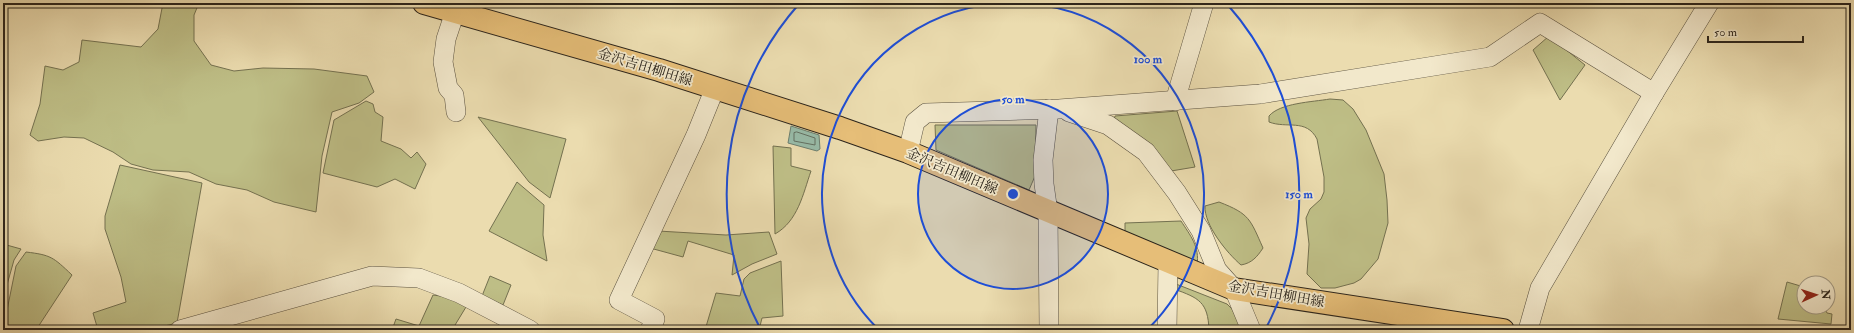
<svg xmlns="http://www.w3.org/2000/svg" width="1854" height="333" font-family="'IM FELL Double Pica','Noto Serif JP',serif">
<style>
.green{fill:#bebe86;stroke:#747150}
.water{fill:#98bca9;stroke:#6c7f70}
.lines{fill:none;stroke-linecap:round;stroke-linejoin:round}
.shore{stroke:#627062;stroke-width:1}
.minor-casing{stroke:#5b5240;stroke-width:20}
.major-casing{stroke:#2b241b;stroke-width:24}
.minor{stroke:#f2e8cb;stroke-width:19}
.major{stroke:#e6be78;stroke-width:22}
.ring{fill:none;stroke:#1d4ed8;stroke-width:2}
.labels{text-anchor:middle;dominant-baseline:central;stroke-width:3.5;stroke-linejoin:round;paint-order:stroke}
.street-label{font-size:14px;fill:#2b241b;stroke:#f2e8cb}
.centre{fill:#1d4ed8;stroke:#f2e8cb;stroke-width:2}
.ring-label{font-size:12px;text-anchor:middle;font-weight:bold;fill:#1d4ed8;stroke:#f2e8cb;stroke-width:3.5;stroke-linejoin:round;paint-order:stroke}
</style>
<rect width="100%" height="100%" fill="#ebdcaf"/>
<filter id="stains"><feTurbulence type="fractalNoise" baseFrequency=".005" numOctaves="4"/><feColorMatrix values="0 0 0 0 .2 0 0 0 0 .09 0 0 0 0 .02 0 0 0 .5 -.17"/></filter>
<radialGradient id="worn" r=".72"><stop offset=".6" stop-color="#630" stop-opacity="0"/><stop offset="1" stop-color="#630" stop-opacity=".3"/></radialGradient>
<!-- green -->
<g class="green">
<polygon points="163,3 199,3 194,15 194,41 211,65 234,71 263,68 314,69 367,76 374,92 359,103 332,112 322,156 316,212 274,202 247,190 216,184 189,172 153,170 131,164 113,152 84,138 64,137 38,141 30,135 40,104 45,66 63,70 79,62 82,40 141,47 158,29"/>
<polygon points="1549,36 1585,65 1560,100 1533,50"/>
<path d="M 1330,99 L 1343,100 L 1353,109 L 1366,130 L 1384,174 L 1387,200 L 1388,223 L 1378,259 L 1361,279 L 1354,283 L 1335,288 L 1321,288 L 1307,274 L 1309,244 L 1306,218 L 1310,209 L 1321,199 L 1324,192 L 1324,177 L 1317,139 C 1306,118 1287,129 1269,122 L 1269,116 C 1280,103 1312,102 1330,99 Z"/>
<polygon points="366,101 373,104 375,112 383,117 381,141 401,149 411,158 417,152 426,164 415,189 395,179 377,187 323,173 334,120"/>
<polygon points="1177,111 1195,167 1171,171 1114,120 1115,116"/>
<polygon points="478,117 566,139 550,198 529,182"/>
<polygon points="935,125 1036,125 1035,176 1029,190 936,150"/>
<path d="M 773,146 L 791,148 L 791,166 L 811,171 C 803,194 798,221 775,234 Z"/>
<polygon points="120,165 202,183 177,323 148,330 98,330 93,313 126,302 121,277 105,229 105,216"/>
<polygon points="517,182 544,205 543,235 547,261 489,231"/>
<path d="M 1219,202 C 1250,214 1250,219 1263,248 C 1257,257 1252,263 1241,265 C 1227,253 1204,225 1205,206 Z"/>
<path d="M 1181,221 C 1190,235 1200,247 1197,265 L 1125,235 L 1125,223 Z"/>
<polygon points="658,231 726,235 769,232 777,254 752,264 732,275 734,255 688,241 683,257 650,248"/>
<polygon points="3,244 21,249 14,260 3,299"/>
<path d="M 26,252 C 51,255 53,257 72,275 L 36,330 L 3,330 L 16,266 Z"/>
<polygon points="781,261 783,316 762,318 759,330 705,330 716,293 740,296 744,279 750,273"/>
<polygon points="490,276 511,285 503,305 482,296"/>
<polygon points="1787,282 1804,287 1804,307 1824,307 1827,313 1832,314 1831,324 1778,319"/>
<path d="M 1176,284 L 1227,304 L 1232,309 L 1243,330 L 1209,330 C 1208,302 1199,298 1174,289 Z"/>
<polygon points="433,295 448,297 466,307 452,330 392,330 396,319 419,326"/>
</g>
<!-- water -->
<polygon class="water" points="791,126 819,135 820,149 817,151 788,143"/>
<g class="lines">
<!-- shore -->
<polygon class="shore" points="797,132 815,138 815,145 794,141 794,133"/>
<defs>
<g id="minor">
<polyline points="455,12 446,39 443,62 448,88 454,95 456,112"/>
<polyline points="1175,101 1204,3"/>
<polyline points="1049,109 1043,160 1044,184 1048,212 1049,330"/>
<polyline points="1069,112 1108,125 1146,152 1177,193 1201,231 1217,270 1234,289 1251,330"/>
<polyline points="908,152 915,122 926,113 1059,109 1260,94 1490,57 1540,23 1654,93"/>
<polyline points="180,330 372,276 419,278 459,293 530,330"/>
<polyline points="650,330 655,319 619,300 696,135 715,88"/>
<polyline points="1167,330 1168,262"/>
<polyline points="1528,330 1540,288 1654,93 1709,3"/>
</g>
<polyline id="major" points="424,3 659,70 840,128 908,152 1234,289 1503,330"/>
</defs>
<!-- minor casing -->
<use href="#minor" class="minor-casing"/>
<!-- major casing -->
<use href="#major" class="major-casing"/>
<!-- minor -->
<use href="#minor" class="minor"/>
<!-- major -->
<use href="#major" class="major"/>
</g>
<!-- distance rings -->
<circle cx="1013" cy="194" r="95" fill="#1d4ed8" fill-opacity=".12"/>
<g class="ring">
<circle cx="1013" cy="194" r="95"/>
<path d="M878 329A191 191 0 0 1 1011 3M1015 3A191 191 0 0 1 1148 329"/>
<path d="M760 328A286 286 0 0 1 799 4M1227 4A286 286 0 0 1 1266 328"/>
</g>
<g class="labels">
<!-- street labels -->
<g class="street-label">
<text transform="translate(645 67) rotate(17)">金沢吉田柳田線</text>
<text transform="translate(952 171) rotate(23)">金沢吉田柳田線</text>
<text transform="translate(1276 294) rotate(10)">金沢吉田柳田線</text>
</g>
</g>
<circle cx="1013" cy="194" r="6" class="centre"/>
<g class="ring-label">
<text x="1148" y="63">100 m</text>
<text x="1013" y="103">50 m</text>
<text x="1299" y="198">150 m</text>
</g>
<!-- margin -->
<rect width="1854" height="333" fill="none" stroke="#ebdcaf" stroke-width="16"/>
<rect x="4" y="4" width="1846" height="325" fill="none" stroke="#2b241b" stroke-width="2"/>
<rect x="8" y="8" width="1838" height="317" fill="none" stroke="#2b241b"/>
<!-- north arrow -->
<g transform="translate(1816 295) rotate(87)"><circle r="19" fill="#f2e8cb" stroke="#a29a85"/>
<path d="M0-3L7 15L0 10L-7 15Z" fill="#8f2418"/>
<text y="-6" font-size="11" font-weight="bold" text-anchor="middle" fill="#2b241b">N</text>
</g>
<!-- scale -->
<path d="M1708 36v6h95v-6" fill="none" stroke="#2b241b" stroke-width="2"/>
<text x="1714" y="36" font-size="12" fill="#2b241b" stroke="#f2e8cb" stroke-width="3" paint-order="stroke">50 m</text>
<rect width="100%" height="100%" filter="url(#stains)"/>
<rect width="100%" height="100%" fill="url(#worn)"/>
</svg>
